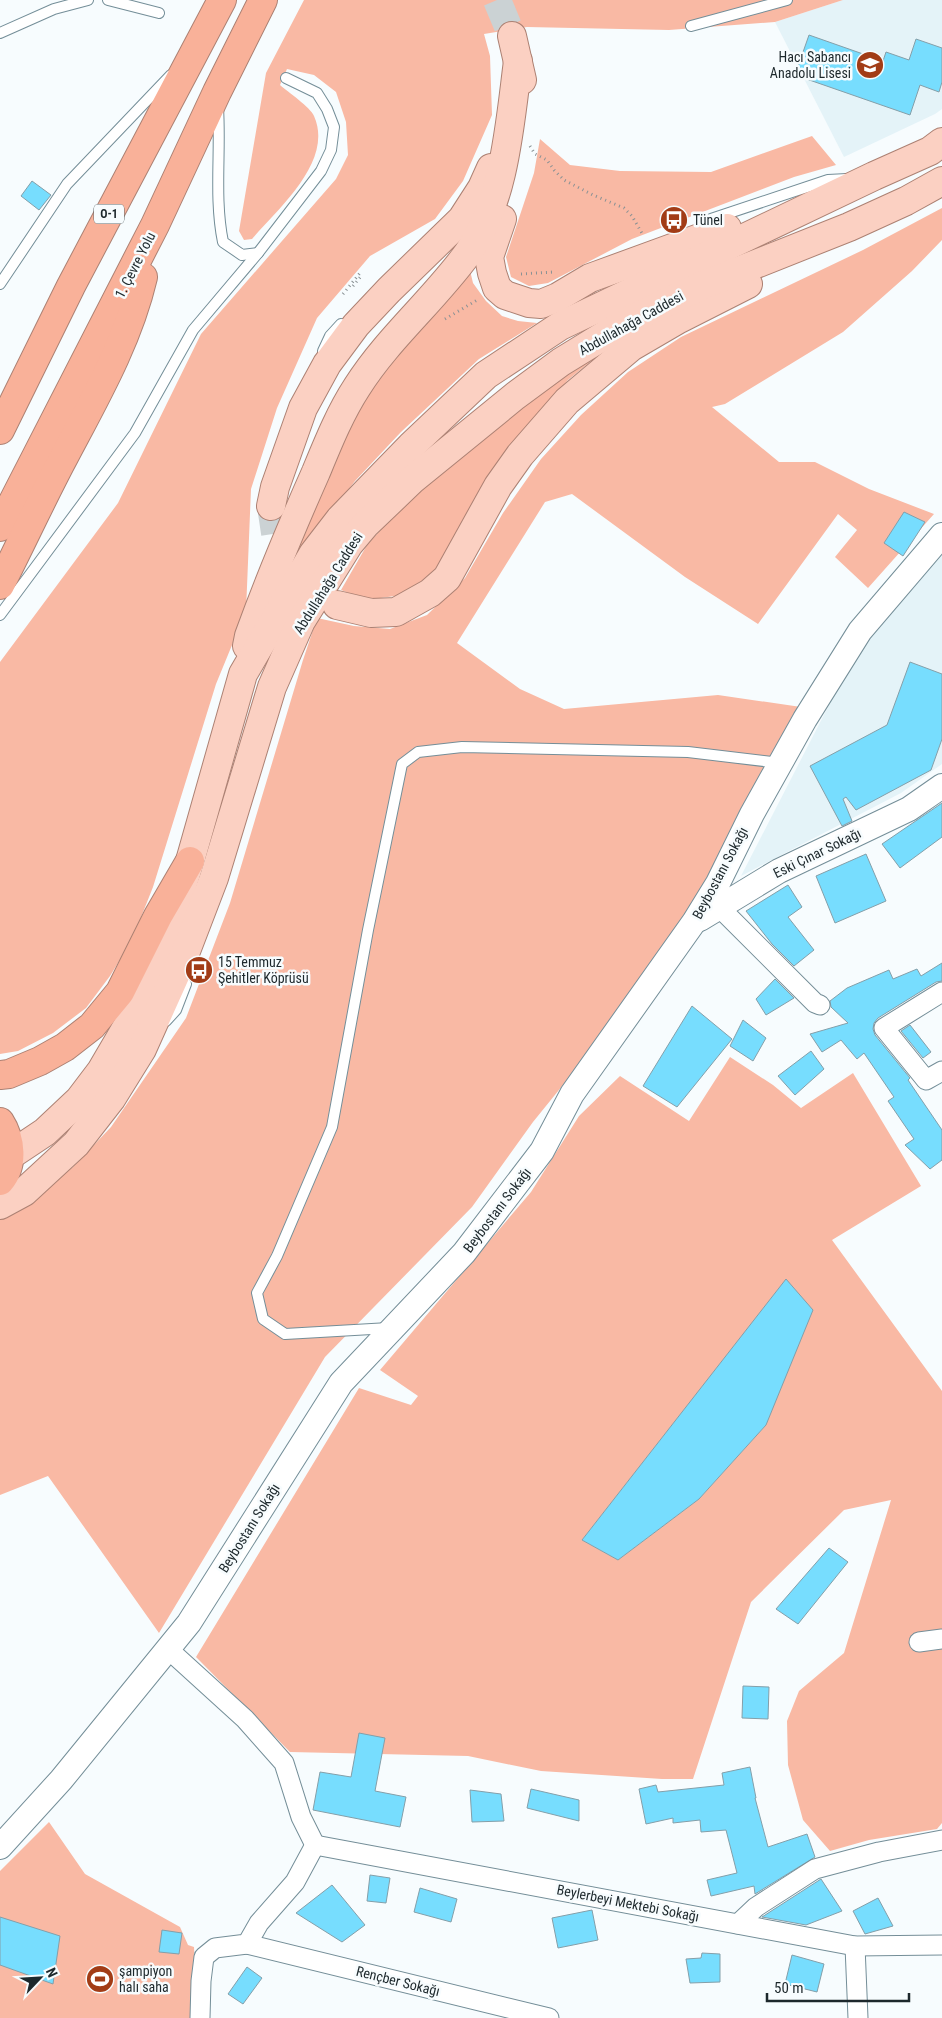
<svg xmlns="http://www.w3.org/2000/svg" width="942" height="2018" font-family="'Roboto Condensed',sans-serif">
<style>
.built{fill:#e4f3f8}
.green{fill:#f9b9a4;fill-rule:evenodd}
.building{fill:#77ddfe;stroke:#849fa9}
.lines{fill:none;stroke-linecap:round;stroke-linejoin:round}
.primary-tunnel{stroke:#cbd2d4;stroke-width:28;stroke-dasharray:28 14;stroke-linecap:butt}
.service-casing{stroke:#748e98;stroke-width:12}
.minor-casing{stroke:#748e98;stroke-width:21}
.tertiary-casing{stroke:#748e98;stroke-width:26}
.primary-casing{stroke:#ac8173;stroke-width:30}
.motorway-casing{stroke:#ac8173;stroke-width:30}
.path{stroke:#899194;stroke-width:3;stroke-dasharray:1 4;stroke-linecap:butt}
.service{stroke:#fff;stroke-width:10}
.minor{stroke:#fff;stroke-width:19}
.tertiary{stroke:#fff;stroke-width:24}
.primary{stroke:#fbd0c2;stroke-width:28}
.motorway{stroke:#f9b199;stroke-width:28}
.labels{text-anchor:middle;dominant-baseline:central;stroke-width:5;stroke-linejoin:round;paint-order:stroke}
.shield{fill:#f7fcfe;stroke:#5e686b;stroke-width:1}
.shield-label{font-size:12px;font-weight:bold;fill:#1d282c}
.poi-label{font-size:14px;fill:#1d282c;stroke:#f7fcfe;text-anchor:start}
.street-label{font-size:14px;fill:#1d282c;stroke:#f7fcfe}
</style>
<rect width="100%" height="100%" fill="#f7fcfe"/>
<!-- built -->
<g class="built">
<polygon points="843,0 942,0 942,109 935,114 844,157 775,22"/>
<polygon points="942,550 942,764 901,793 741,876 863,639"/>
</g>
<!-- green -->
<g class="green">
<path d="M 304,0 L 843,0 L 775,22 L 669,30 L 527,27 L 484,34 L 490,56 L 492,115 L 463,181 L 435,219 L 370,256 L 317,318 L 277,408 L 251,489 L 246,611 L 216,684 L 153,887 L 132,940 L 110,976 L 86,1008 L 53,1033 L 18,1051 L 0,1054 L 0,662 L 118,503 L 201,334 L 336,179 L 348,155 L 346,122 L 336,92 L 314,75 L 287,69 L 280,85 C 288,92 310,107 314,116 C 334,161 279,208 252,239 L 244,240 L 239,231 L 266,73 Z"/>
<polygon points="812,136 836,165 794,177 632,239 548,283 529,286 511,277 506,257 534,173 540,139 570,165 620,171 711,172"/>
<polygon points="942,208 942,240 912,271 843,332 725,404 712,407 779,462 815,462 869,489 934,514 868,588 835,557 857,530 838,514 758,624 685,577 572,494 545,502 457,643 520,689 564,709 718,695 801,707 665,959 533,1122 472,1207 325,1357 159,1633 48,1476 0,1495 0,1214 29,1200 73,1167 111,1127 186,1018 230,903 303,660 317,618 354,626 390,629 427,615 465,578 503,513 541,459 581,415 628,372 681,337 863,250"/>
<polygon points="468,262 473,283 486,301 502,316 518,321 537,323 479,359 401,432 355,481 286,572 355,407"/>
<polygon points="628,331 568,380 516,441 441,570 422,587 395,596 366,600 341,590 367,545 411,496 463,445"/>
<path d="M 730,1057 L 773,1085 L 801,1108 L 853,1073 L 921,1186 L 832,1240 L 942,1391 L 942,1823 L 937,1829 L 869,1840 L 830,1851 L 803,1820 L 788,1765 L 787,1721 L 799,1691 L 844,1653 L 891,1500 L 844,1510 L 751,1602 L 693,1779 L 662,1779 L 541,1771 L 468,1756 L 290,1752 L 196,1657 L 359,1388 L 411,1405 L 418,1396 L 380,1370 L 531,1192 L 579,1116 L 620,1076 L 689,1121 ZM 786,1280 L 766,1425 L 699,1499 L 618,1560 L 582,1540 Z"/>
<polygon points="49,1822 85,1874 180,1927 188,1945 194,1947 197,2018 0,2018 0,1871"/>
</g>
<!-- building -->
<g class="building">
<polygon points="809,35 883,61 886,52 909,60 916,39 942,48 942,82 939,92 920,85 910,115 795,75"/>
<polygon points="32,181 51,195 39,210 21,196"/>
<polygon points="904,512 925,522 903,556 884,543"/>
<polygon points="910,662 942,674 942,739 931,770 856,810 846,797 843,799 852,821 842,826 810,766 887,725"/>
<polygon points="942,803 942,837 900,868 882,844"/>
<polygon points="866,854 886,901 835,923 816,876"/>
<polygon points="788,885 802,907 788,917 814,950 794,966 772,944 746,911"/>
<polygon points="942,963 942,981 936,982 878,1018 874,1023 873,1029 875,1035 910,1078 908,1080 942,1130 942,1160 930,1169 905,1145 914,1139 888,1101 894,1097 864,1053 857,1059 841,1040 822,1052 810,1034 848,1023 831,1007 830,1001 847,988 889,970 893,979 917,969 921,976"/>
<polygon points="775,979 794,998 766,1015 756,999"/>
<polygon points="692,1006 732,1039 677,1107 643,1086"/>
<polygon points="743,1020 766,1038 753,1061 730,1046"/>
<polygon points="910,1025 931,1052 923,1058 901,1031"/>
<polygon points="811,1051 824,1069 795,1095 778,1076"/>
<polygon points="786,1279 813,1310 766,1425 699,1499 618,1560 582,1540"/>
<polygon points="829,1548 848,1562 798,1624 776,1609"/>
<polygon points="743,1686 769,1687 768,1719 742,1718"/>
<polygon points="359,1733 385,1738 375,1791 406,1797 400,1827 313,1810 320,1772 351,1777"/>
<polygon points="750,1767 756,1798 755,1798 768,1847 807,1834 815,1857 755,1894 754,1886 711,1896 707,1880 737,1873 726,1830 701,1832 700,1820 673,1823 673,1818 646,1824 639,1789 656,1785 658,1792 724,1785 722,1773"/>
<polygon points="531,1789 579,1800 579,1821 527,1808"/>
<polygon points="470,1790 501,1794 504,1821 472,1822"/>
<polygon points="370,1875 390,1878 386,1903 367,1901"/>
<polygon points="821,1879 842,1911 806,1925 762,1917"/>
<polygon points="332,1885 365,1925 342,1942 296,1913"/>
<polygon points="420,1888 457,1899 451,1922 414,1912"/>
<polygon points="878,1898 893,1926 865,1934 853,1911"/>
<polygon points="592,1910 598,1940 558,1948 552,1918"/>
<polygon points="0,1917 60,1936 53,1984 0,1965"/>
<polygon points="162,1930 182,1933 179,1954 159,1952"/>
<polygon points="702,1953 720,1954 720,1982 690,1983 686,1959 701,1958"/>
<polygon points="792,1955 824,1964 817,1992 785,1984"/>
<polygon points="247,1967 262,1978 243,2004 228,1994"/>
</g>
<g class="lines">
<!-- primary-tunnel -->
<g class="primary-tunnel">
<polyline points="497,0 512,36"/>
<polyline points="271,506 277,546 287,567"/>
</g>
<defs>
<g id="service">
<polyline points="108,0 159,13"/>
<polyline points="691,26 787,0"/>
<polyline points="0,33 54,9 88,0"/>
<path d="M 218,108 C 221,152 214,198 223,242 L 242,255 L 258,253"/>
<polyline points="711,219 828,180 847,179"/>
<polyline points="0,284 67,184 171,75"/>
<polyline points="323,351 330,336 341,324"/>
<polyline points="0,615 135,433 193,330 258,253 321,171 331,150 334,127 327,109 317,93 286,78"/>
<polyline points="166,1021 176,1010 186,984"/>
<polyline points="389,1328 285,1334 263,1319 257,1293 277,1256 332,1127 368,930 402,764 418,752 462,747 688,752 780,763"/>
</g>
<g id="minor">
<polyline points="718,906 815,1003 820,1005"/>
<polyline points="942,992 884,1028 926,1080 942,1071"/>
<polyline points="919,1642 942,1639"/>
<polyline points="168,1649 245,1719 284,1763 301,1817 315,1845"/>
<polyline points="315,1845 855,1946 942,1945"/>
<polyline points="738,1924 756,1907 815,1869 879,1852 942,1840"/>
<polyline points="247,1944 549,2018"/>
<polyline points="855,1946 858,2018"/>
<polyline points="200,2018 201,1981 204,1957 215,1948 247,1944 259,1923 295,1882 315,1845"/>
</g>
<g id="tertiary">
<polyline points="700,919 779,871 909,809 942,786"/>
<polyline points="0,1847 61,1780 189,1623 341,1383 464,1253 542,1151 572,1094 694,922 718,883 752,814 805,719 860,631 942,535"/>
</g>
<g id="primary">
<polyline points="512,36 522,80"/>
<polyline points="502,219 489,257 492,273 497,288 505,295 529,303 541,304 558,297 590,278 727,228"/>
<polyline points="271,506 275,487 303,408 327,364 356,325 389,290 462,219 482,188 491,168"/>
<polyline points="337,605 371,613 396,612 430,593 447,578 498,486 520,455 567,401 631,347 679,319 748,284"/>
<path d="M 247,646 L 249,636 C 269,581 292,526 316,472 C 328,443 340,413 357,387 C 388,338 434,300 468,253 C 505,201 510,122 518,61"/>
<polyline points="0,1162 45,1132 79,1100 101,1071 142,1001 158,959 190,861 243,674 313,554 340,519 411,446 486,375 560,326 874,176 930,151 942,142"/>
<polyline points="0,1205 24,1192 76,1144 111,1099 142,1049 186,951 214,878 272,687 301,621 349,544 365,525 412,480 515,396 561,362 605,335 638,316 703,285 849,227 906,201 942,181"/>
</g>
<g id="motorway">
<polyline points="0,430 71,286 222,0"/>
<polyline points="0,527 155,225 217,92 263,0"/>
<path d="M 0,585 C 22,542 42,498 65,455 C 95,398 128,341 143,277"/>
<polyline points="0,1075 9,1074 40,1061 65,1047 92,1026 120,992 158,916 190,861"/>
<path d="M 0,1122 C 11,1139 14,1165 0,1181"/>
</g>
</defs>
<!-- service casing -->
<use href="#service" class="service-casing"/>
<!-- minor casing -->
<use href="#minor" class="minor-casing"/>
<!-- tertiary casing -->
<use href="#tertiary" class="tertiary-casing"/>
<!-- primary casing -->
<use href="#primary" class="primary-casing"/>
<!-- motorway casing -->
<use href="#motorway" class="motorway-casing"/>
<!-- path -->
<g class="path">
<polyline points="530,146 535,154 547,160 554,170 564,180 593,195 624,208 632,216 643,235"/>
<polyline points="521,274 553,272"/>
<polyline points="353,286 362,275"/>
<polyline points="343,294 360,273 362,275"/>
<polyline points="445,319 479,299"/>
</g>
<!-- service -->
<use href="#service" class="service"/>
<!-- minor -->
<use href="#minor" class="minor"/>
<!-- tertiary -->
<use href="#tertiary" class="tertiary"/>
<!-- primary -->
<use href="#primary" class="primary"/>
<!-- motorway -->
<use href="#motorway" class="motorway"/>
</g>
<!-- icons -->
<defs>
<symbol id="school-disc" viewBox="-11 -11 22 22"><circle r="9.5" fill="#a23c16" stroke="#f7fcfe"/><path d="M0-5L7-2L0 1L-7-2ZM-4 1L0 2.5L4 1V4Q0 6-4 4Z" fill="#fff"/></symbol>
<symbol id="bus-disc" viewBox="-11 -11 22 22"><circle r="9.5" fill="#a23c16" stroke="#f7fcfe"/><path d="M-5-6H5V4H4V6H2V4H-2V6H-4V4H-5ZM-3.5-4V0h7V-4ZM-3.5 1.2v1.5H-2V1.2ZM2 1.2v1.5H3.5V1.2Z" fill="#fff"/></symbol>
<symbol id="stadium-disc" viewBox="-11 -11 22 22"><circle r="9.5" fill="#a23c16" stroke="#f7fcfe"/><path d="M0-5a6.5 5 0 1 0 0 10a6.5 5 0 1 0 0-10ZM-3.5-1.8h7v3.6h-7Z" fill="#fff"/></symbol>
</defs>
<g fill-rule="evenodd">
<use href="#school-disc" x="854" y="49" width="32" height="32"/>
<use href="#bus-disc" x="658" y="204" width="32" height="32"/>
<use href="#bus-disc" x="183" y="954" width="32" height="32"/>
<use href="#stadium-disc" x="84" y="1963" width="32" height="32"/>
</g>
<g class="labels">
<!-- shield labels -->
<rect class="shield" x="94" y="204.5" width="30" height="19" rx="4"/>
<g class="shield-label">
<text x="109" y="214">O-1</text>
</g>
<!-- poi labels -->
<g class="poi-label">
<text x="851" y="57" text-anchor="end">Hacı Sabancı<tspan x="851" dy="16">Anadolu Lisesi</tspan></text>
<text x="693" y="220">Tünel</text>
<text x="218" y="962">15 Temmuz<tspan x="218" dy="16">Şehitler Köprüsü</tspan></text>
<text x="119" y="1971">şampiyon<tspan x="119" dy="16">halı saha</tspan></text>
</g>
<!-- street labels -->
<g class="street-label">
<text transform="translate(135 265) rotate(-63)">1. Çevre Yolu</text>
<text transform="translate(631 323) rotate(-29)">Abdullahağa Caddesi</text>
<text transform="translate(328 583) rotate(-58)">Abdullahağa Caddesi</text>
<text transform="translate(817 853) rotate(-26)">Eski Çınar Sokağı</text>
<text transform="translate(720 873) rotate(-62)">Beybostanı Sokağı</text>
<text transform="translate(497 1210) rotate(-53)">Beybostanı Sokağı</text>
<text transform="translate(249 1528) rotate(-58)">Beybostanı Sokağı</text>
<text transform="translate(628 1903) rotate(11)">Beylerbeyi Mektebi Sokağı</text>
<text transform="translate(398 1981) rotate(14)">Rençber Sokağı</text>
</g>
</g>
<!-- north arrow -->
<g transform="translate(40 1978) rotate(65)" stroke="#f7fcfe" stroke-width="4" paint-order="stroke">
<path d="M0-4L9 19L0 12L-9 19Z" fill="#1d282c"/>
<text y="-8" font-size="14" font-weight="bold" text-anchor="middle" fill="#1d282c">N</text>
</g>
<!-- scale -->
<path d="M767 1993v8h142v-8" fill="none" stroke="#1d282c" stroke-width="2.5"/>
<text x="774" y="1993" font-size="15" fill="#1d282c" stroke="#f7fcfe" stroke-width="4" paint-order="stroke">50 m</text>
</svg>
